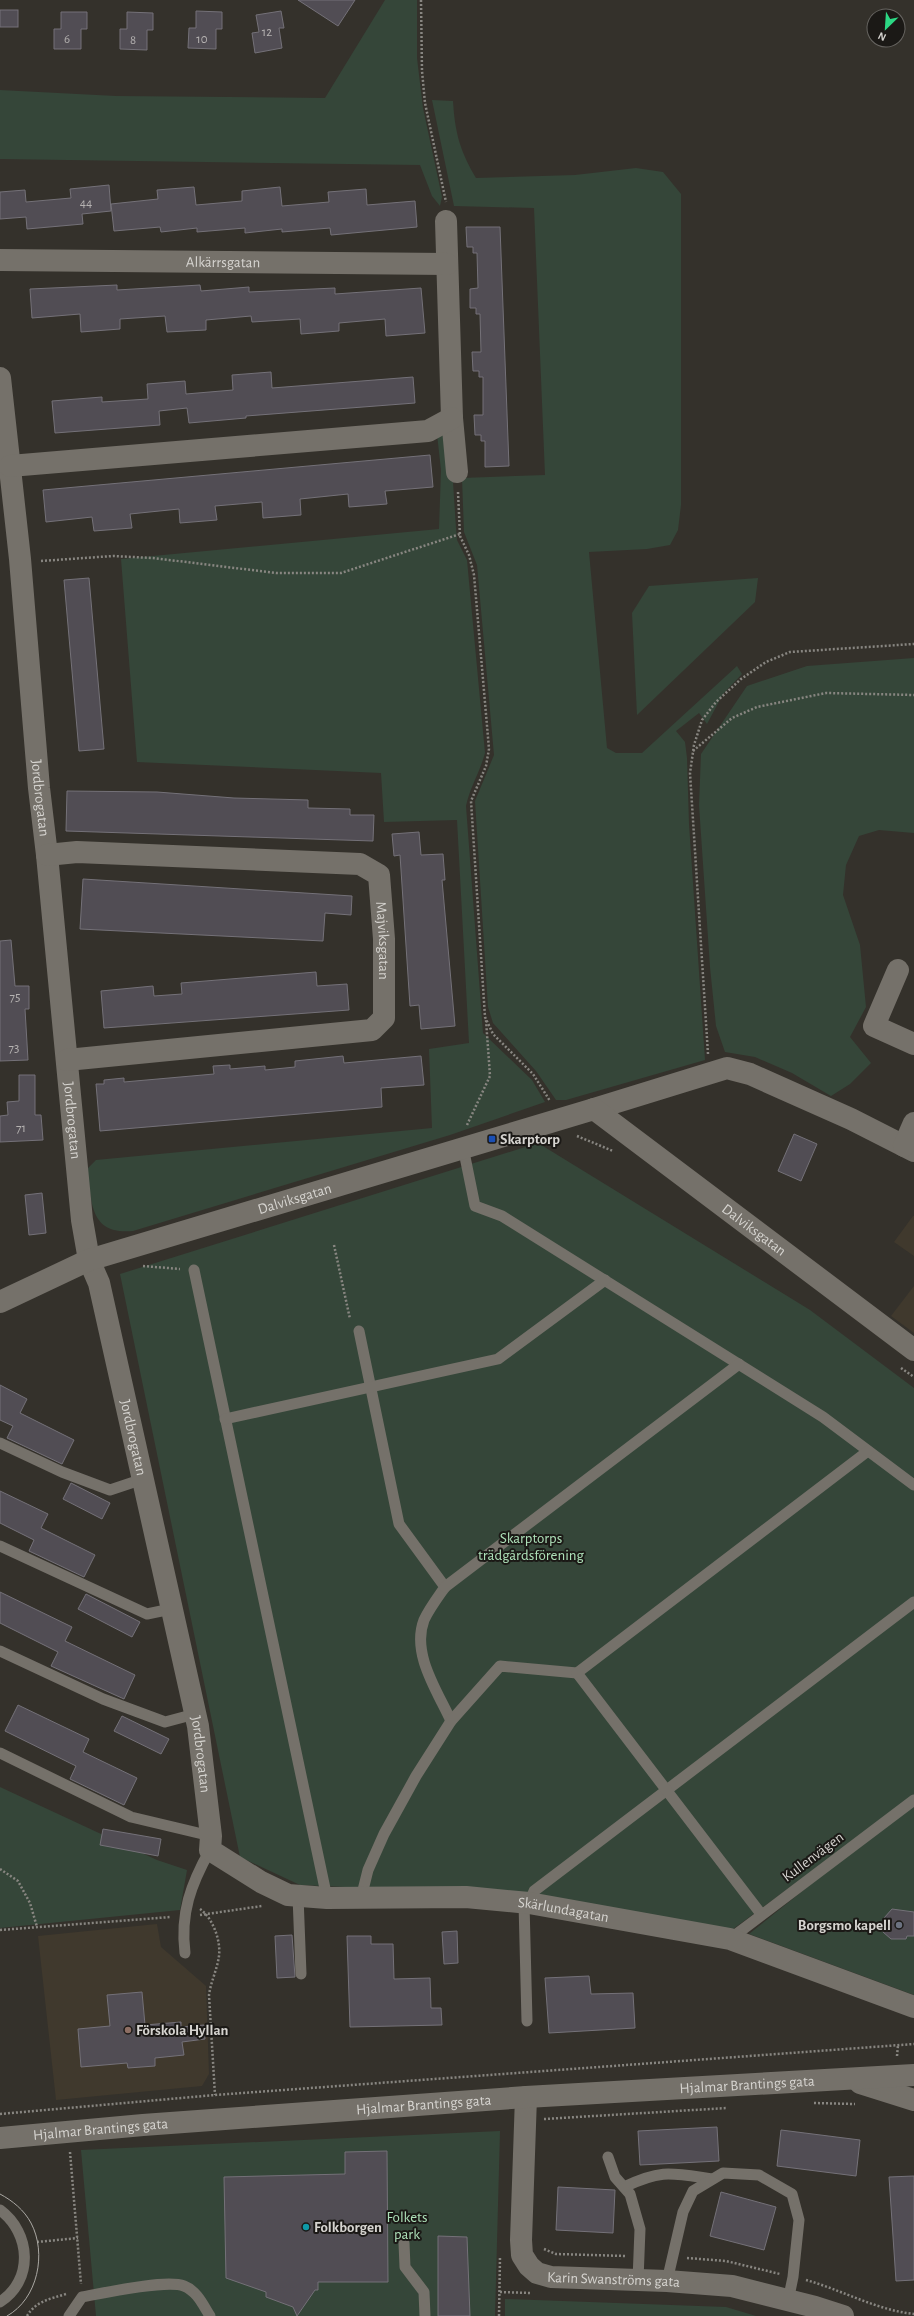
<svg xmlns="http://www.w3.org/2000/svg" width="914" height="2316" font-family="'Alegreya Sans',sans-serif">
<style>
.built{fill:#40392d}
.green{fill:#354639}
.building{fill:#514d54;stroke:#747178}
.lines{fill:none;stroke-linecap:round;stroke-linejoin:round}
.path{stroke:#888681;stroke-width:2.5;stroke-dasharray:2 2;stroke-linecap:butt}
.service{stroke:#75716a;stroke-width:11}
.minor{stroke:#75716a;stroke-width:22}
.tertiary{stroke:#75716a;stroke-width:22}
.tram{stroke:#aaa8a3;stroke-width:1}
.transit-dot{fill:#1a4fb4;stroke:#1b1916;stroke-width:1.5}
.worship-dot{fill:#6b7280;stroke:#1b1916;stroke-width:1.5}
.education-dot{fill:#8d6e63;stroke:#1b1916;stroke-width:1.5}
.culture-dot{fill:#0f9aa8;stroke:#1b1916;stroke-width:1.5}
.labels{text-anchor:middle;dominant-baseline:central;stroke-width:4;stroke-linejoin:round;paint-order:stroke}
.number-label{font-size:13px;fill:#b5b2b1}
.street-label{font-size:15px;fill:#d6d4d0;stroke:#1b1916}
.poi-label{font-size:15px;font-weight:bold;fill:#d6d4d0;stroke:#1b1916;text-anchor:start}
.park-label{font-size:15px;fill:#aee1b9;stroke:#1b1916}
</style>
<rect width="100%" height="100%" fill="#34312b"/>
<!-- built -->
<g class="built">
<polygon points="913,1216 914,1216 914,1256 894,1242"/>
<polygon points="914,1286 914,1333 891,1316"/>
<polygon points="157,1924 161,1947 206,1986 209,2074 202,2086 56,2100 38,1936"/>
</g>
<!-- green -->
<g class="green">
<polygon points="385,0 417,0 417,58 423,108 442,197 440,206 432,196 420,165 0,159 0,90 116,96 325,98"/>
<path d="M 432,100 L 453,101 C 455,133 460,151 476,178 L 575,175 L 636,168 L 663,172 L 681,194 L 681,505 L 678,530 L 670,545 L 647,549 L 589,552 L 607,748 L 616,753 L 642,753 L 737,666 L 742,674 L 723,694 L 707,724 L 699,713 L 676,731 L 685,742 L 687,758 L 689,824 L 705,1060 L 566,1100 L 556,1100 L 536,1071 L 493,1023 L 488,1007 L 475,801 L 494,755 L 477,565 L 464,532 L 462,478 L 545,475 L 534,208 L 454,206 Z"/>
<path d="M 437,434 L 450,436 L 456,528 L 457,540 L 467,560 L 485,753 C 480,772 470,787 466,806 L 483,1033 L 532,1080 L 545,1102 L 450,1135 L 133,1231 C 89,1235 92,1202 87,1169 L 96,1160 L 432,1128 L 429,1049 L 469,1043 L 457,820 L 384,822 L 381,773 L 137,762 L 121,559 L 439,529 L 441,470 Z"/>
<polygon points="758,578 755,602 637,715 632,613 649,586"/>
<polygon points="914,658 914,833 879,830 859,836 846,865 843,895 860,945 866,1007 850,1037 871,1063 850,1084 831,1096 792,1073 755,1057 725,1052 716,1026 710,967 699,805 701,754 747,686 807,666"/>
<polygon points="538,1143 810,1310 914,1388 914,1796 729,1932 529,1895 300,1885 240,1857 120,1274"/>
<polygon points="0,1787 157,1860 187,1870 180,1910 0,1928"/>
<polygon points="914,1805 914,1995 749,1934 896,1816"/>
<polygon points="500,2131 495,2316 96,2316 81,2150"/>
<polygon points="505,2299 726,2307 756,2316 505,2316"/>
</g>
<!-- building -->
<g class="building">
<polygon points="298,0 355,0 338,26"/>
<rect x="0" y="10" width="18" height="17"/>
<polygon points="196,11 222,12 222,29 216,29 216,49 188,48 189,28 196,28"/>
<polygon points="281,11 284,28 279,28 282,48 255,53 252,33 259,32 256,15"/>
<polygon points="61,12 87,12 87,29 81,29 81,49 54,49 54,29 61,29"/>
<polygon points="127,12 153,13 153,30 147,30 147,50 120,49 120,29 127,29"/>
<polygon points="109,185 111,211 82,214 83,224 27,229 26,217 0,219 0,192 25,190 26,202 71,198 70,189"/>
<polygon points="194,187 196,205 242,201 242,191 280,187 282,206 329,202 328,192 366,189 367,205 415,201 417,227 331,235 330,228 282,232 282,229 245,233 245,228 197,232 197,228 161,232 160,227 114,231 111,204 158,199 157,190"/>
<polygon points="466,227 500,227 509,466 485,467 485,441 481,441 481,435 475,435 474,415 483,415 483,377 479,377 479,371 473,371 472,352 481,352 480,314 476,314 476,308 470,308 470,289 478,288 477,253 473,253 473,247 467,247"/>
<polygon points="117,285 117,290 200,285 201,291 249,287 249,292 335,288 335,294 421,288 425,333 386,336 385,319 339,323 339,331 301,334 300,319 252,322 251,316 206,320 206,330 167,332 165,316 120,319 120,329 81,332 80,314 32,318 30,289"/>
<polygon points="271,372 272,388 413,377 415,403 246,416 246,418 189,423 187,408 159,411 160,425 55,433 52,401 102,397 102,402 148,399 147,384 185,381 186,394 233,390 232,375"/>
<polygon points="430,455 433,487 385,491 387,504 349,507 348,494 300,499 301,515 263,518 262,502 215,506 217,520 180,523 179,509 130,514 132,528 94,531 92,517 46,522 43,490"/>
<polygon points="89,578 104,749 79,751 64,580"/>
<polygon points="67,791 157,792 234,798 308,800 308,808 350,809 350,815 374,815 373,841 66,831"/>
<polygon points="419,832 421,855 443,854 445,880 442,880 455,1026 421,1029 419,1005 410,1006 400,855 394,856 392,834"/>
<polygon points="83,879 352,896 351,915 325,913 323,941 80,929"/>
<polygon points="11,940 15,986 29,986 29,1009 25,1009 28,1060 0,1061 0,941"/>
<polygon points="316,972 317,986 347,984 349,1010 104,1028 101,991 153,986 154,996 182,994 181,983"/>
<polygon points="343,1056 344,1063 421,1056 424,1085 381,1088 382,1107 100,1131 96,1084 104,1084 104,1080 124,1078 124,1082 214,1074 213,1066 230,1065 230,1069 265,1066 265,1070 295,1067 295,1061"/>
<polygon points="19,1075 35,1075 35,1115 41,1115 43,1140 0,1142 0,1116 8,1115 7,1102 19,1101"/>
<polygon points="794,1134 817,1144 801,1181 778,1171"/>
<polygon points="42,1193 46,1233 29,1235 25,1195"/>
<polygon points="0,1385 27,1399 20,1413 74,1440 62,1464 7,1438 13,1426 0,1420"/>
<polygon points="71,1483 110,1503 102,1519 63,1499"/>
<polygon points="0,1491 48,1514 41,1528 95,1555 84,1577 29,1551 34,1540 0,1523"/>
<polygon points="0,1592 72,1627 65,1641 135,1675 124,1699 51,1666 58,1652 0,1623"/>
<polygon points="86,1594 140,1622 132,1637 78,1609"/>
<polygon points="18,1705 89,1739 83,1752 137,1778 124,1805 70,1779 76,1766 5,1731"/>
<polygon points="122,1716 169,1739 161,1754 114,1731"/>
<polygon points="103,1829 161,1839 158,1856 100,1845"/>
<polygon points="892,1909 914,1912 914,1936 907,1936 906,1939 891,1939 883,1932 884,1918"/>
<polygon points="457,1931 458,1963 444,1964 442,1932"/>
<polygon points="292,1935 295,1977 277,1978 275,1936"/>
<polygon points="347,1936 371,1936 371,1944 393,1944 394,1979 430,1978 431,2008 441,2008 442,2025 350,2027"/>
<polygon points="589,1976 591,1994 633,1993 635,2028 549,2033 545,1978"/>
<polygon points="142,1992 145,2025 181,2022 181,2027 204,2025 205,2039 182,2042 184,2055 155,2058 155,2066 128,2068 127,2063 81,2067 78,2029 110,2026 107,1995"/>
<polygon points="717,2127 719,2161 640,2165 638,2131"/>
<polygon points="781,2130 860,2140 856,2176 777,2166"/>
<polygon points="387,2151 388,2282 318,2282 318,2290 315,2290 297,2316 293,2307 266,2297 266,2292 226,2278 224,2177 345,2174 345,2152"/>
<polygon points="914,2176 914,2280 896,2281 889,2177"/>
<polygon points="558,2187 615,2190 613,2233 556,2230"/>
<polygon points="721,2192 776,2207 764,2250 710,2236"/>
<polygon points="438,2236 467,2237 470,2316 438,2316"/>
</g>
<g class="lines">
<!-- path -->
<g class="path">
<polyline points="421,0 422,71 425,103 446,202"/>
<polyline points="458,492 460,536 469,555 474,575 489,749 486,766 471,801 485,1017 493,1034 533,1074 550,1101"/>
<polyline points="41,561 113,556 153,558 276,573 341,573 460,534"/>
<polyline points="693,751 732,718 757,707 826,693 914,695"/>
<polyline points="708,1054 690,773 694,745 702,720 716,702 741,679 766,662 790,652 914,644"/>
<polyline points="467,1125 490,1076 486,1020"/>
<polyline points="577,1136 613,1151"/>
<polyline points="334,1245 350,1319"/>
<polyline points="143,1266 180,1269"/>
<polyline points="901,1368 914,1377"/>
<polyline points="0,1869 18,1881 30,1903 37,1927"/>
<path d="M 200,1909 C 213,1918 221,1941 219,1956 C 217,1970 211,1981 209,1995 L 215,2095"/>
<polyline points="200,1915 262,1906"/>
<polyline points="0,1930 171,1917"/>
<polyline points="897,2056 898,2045"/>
<polyline points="814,2103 855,2104"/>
<polyline points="0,2114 215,2095 914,2044"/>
<polyline points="544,2119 727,2108"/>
<polyline points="70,2152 81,2284"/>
<polyline points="37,2242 78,2238"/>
<polyline points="544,2249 556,2254 626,2256"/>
<polyline points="687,2258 726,2261 780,2274"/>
<path d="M 806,2280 C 842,2290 876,2310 914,2314"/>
<polyline points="500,2292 531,2293"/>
<path d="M 27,2316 C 36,2301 50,2299 66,2294"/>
<polyline points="499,2316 500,2257"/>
</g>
<!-- service -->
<g class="service">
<polyline points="463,1147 475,1206 502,1216 823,1417 914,1485"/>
<polyline points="194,1270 327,1898"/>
<path d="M 359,1331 L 399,1524 L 445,1587 C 438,1597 429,1609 424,1620 C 411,1654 438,1692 451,1721"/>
<polyline points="225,1419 498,1359 605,1280"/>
<polyline points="0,1443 62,1472 110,1490 143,1479"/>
<polyline points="0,1546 147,1614 171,1609"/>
<polyline points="445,1587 739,1364"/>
<polyline points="0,1651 103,1699 165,1722 195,1714"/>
<polyline points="0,1753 131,1817 211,1836"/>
<polyline points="298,1896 301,1974"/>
<polyline points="361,1898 368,1870 384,1834 416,1776 451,1721 500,1666 577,1673"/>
<polyline points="524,1903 527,2021"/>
<polyline points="529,1903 534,1891 914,1602"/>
<polyline points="761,1914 577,1673 868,1451"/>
<polyline points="730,1939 914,1800"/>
<path d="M 185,1953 C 180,1913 191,1884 210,1850"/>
<polyline points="608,2157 615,2177 630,2194 640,2229 638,2280"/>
<path d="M 624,2187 C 662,2169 671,2173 712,2179"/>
<path d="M 0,2210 C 31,2233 34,2280 0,2302"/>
<polyline points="404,2243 405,2267 424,2292 425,2316"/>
<polyline points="667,2281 683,2212 693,2191 723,2173 759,2175 792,2194 799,2220 793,2277 788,2301"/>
<path d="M 69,2316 L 82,2297 C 104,2293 166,2279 184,2286 C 197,2291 203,2305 210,2316"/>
</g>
<!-- minor -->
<g class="minor">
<polyline points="446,221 452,418 457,472"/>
<path id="s1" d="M 0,260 L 447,264"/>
<path id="s2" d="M 0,378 L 20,559 L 39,788 L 47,855 L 82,1220 L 89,1260 L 99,1283 L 198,1726 L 211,1836 L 210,1850 L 261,1882 L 288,1895 L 327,1898 L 466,1897 L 529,1903 L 730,1939 L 914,2007"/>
<polyline points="10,466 428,431 452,418"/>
<path id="s3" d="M 47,855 L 77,852 L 360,864 L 379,875 L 384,939 L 384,1018 L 372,1030 L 67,1060"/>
<polyline points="898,970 874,1026 914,1044"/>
<polyline points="594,1109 727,1068 750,1074 851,1119 914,1151"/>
<polyline points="904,1146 914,1123"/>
<path id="s4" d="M 526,2097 L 521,2240 L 522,2255 L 529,2266 L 537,2273 L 551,2277 L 667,2281 L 732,2286 L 815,2307 L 843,2316"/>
</g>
<!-- tertiary -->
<g class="tertiary">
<path id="s5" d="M 0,1302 L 89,1260 L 594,1109 L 914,1350"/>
<polyline points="860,2083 914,2100"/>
<path id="s6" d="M 0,2138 L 143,2125 L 526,2097 L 914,2075"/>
</g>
<!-- tram -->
<path class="tram" d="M 0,2194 C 13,2201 24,2210 31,2223 C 47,2253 38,2299 7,2316"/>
</g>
<!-- markers -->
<rect class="transit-dot" x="488" y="1135" width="8" height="8" rx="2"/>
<circle class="worship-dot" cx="899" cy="1925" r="4"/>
<circle class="education-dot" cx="128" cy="2030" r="4"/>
<circle class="culture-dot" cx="306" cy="2227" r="4"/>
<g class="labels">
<!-- number labels -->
<g class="number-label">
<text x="267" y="32">12</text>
<text x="67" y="39">6</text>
<text x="202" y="39">10</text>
<text x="133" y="40">8</text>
<text x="86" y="203">44</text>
<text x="15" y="997">75</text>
<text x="14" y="1048">73</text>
<text x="21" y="1128">71</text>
</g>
<!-- street labels -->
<g class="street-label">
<text stroke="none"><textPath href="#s1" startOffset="223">Alkärrsgatan</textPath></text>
<text stroke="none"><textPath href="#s2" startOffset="422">Jordbrogatan</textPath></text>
<text stroke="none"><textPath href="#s3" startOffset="401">Majviksgatan</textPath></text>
<text stroke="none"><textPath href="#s2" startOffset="746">Jordbrogatan</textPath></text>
<text stroke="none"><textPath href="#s5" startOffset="313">Dalviksgatan</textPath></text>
<text stroke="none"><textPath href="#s5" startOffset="826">Dalviksgatan</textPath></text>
<text stroke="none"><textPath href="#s2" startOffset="1070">Jordbrogatan</textPath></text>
<text stroke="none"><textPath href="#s2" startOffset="1394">Jordbrogatan</textPath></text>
<text transform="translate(813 1857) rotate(-37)">Kullenvägen</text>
<text stroke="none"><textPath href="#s2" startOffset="1857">Skärlundagatan</textPath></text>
<text stroke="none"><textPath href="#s6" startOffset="749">Hjalmar Brantings gata</textPath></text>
<text stroke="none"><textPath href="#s6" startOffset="425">Hjalmar Brantings gata</textPath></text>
<text stroke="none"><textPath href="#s6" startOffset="101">Hjalmar Brantings gata</textPath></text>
<text stroke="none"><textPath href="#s4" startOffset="259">Karin Swanströms gata</textPath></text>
</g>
<!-- poi labels -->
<g class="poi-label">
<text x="500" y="1139">Skarptorp</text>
<text x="891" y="1925" text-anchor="end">Borgsmo kapell</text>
<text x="136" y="2030">Förskola Hyllan</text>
<text x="314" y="2227">Folkborgen</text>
</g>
<!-- park labels -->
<g class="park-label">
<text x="531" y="1538">Skarptorps<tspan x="531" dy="17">trädgårdsförening</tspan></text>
<text x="407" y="2217">Folkets<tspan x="407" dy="17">park</tspan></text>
</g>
</g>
<!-- north arrow -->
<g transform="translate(886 28) rotate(205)"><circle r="19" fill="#1b1916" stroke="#666460"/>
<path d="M0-3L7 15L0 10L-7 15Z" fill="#2cd884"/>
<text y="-6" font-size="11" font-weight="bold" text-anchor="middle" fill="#d6d4d0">N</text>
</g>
</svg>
